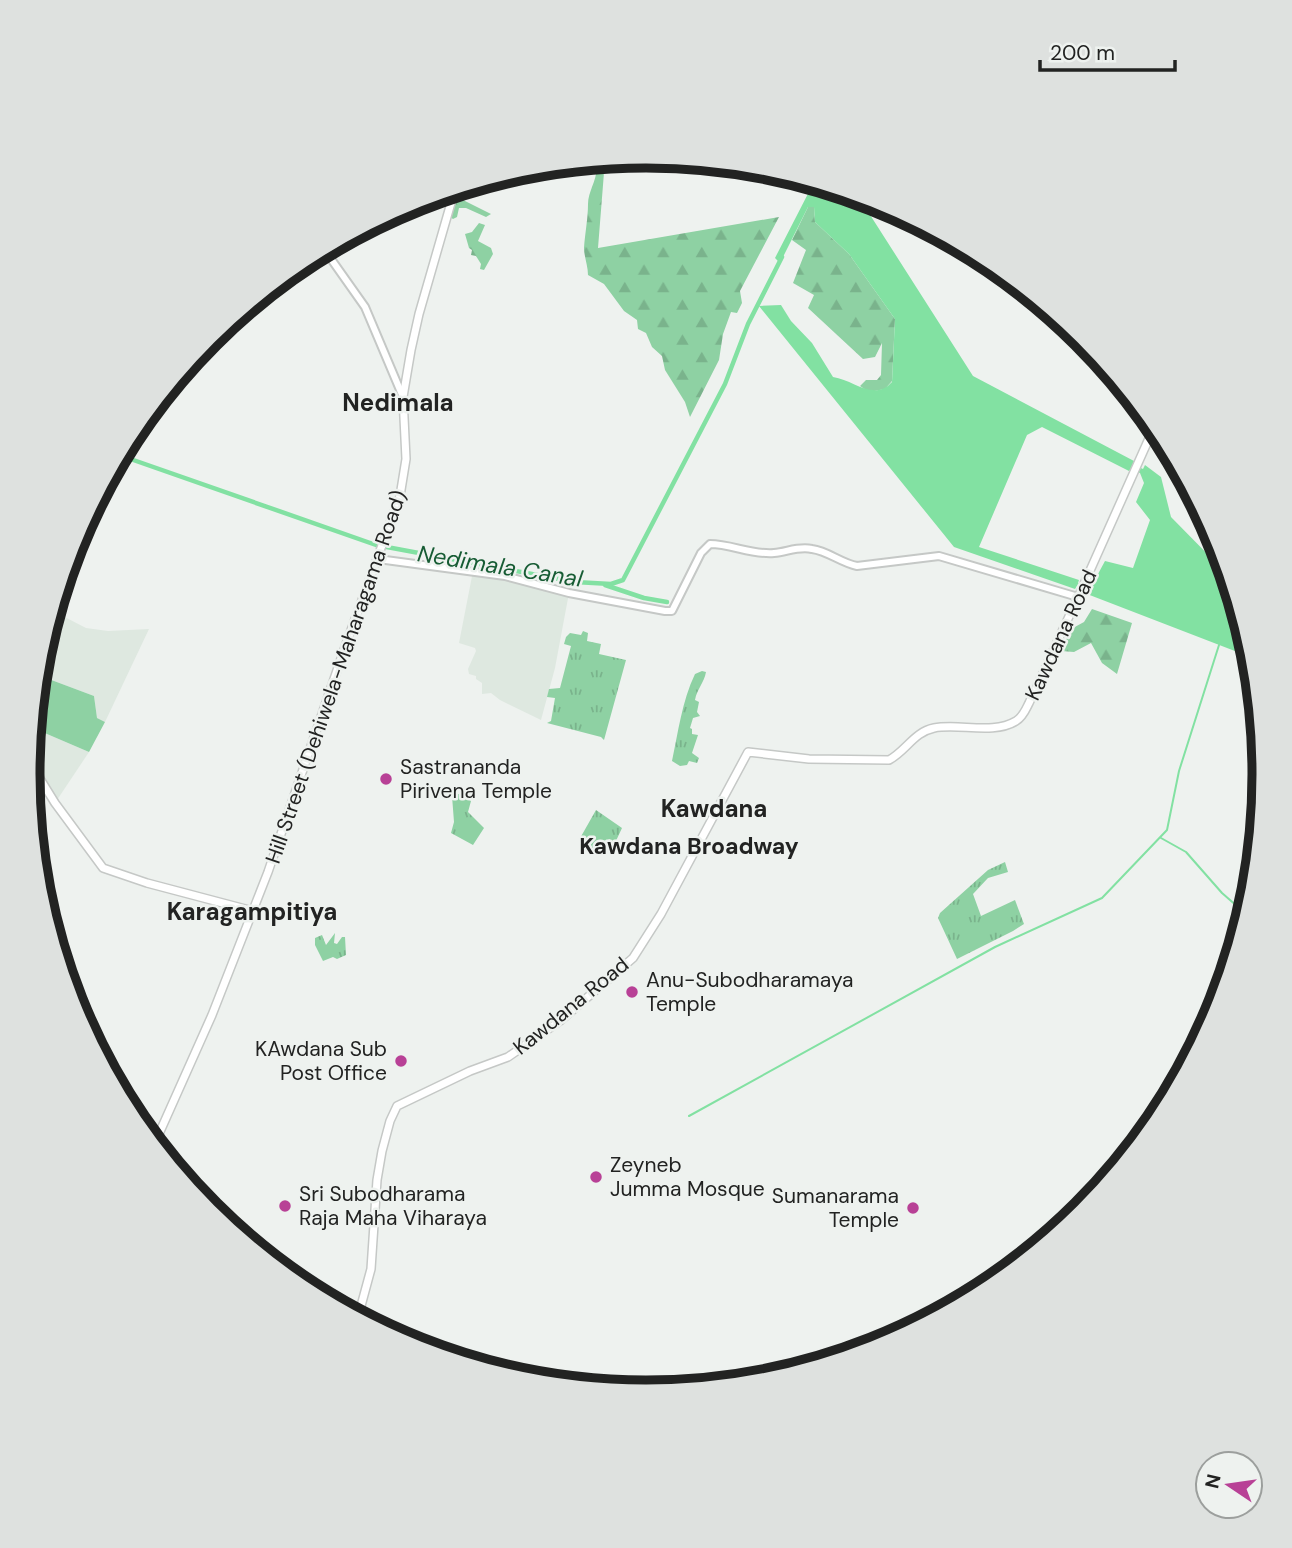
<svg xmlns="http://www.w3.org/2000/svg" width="1292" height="1548" font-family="'DM Sans',sans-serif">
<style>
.built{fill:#dee8e0}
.grass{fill:url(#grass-tufts)}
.forest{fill:url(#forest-firs)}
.pitch{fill:#8ed1a3}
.water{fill:#82e1a2;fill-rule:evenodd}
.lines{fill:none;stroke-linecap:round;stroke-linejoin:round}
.stream{stroke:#82e1a2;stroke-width:2}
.canal{stroke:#82e1a2;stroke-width:4.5}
.secondary-casing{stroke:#c5c8c6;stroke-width:10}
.primary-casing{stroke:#c5c8c6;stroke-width:10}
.secondary{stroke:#fff;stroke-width:6}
.primary{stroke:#fff;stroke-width:7}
.poi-dot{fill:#b84196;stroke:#eef2ef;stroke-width:2.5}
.labels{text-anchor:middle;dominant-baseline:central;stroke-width:5;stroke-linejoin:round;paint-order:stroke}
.street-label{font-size:21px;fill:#222322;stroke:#eef2ef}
.poi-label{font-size:21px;fill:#222322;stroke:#eef2ef;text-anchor:start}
.water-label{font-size:23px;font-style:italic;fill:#175c34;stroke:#eef2ef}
.neighbourhood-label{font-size:23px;font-weight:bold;fill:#222322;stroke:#eef2ef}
.quarter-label{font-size:24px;font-weight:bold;fill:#222322;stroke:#eef2ef}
.rim{fill:none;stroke:#222322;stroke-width:9}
</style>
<defs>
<pattern id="grass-tufts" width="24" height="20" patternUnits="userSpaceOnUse" patternTransform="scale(1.75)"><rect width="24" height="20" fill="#8ed1a3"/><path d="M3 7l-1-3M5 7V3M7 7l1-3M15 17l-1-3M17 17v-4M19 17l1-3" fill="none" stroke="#7ab38c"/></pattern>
<pattern id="forest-firs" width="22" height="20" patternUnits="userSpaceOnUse" patternTransform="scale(1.75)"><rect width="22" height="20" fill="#8ed1a3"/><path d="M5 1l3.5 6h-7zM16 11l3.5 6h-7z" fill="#7ab38c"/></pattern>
</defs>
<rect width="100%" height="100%" fill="#eef2ef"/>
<!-- built -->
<g class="built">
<polygon points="473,571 569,593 555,668 541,720 500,700 491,693 482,694 482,683 476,679 476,676 469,674 468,669 476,651 475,648 459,643"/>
<polygon points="53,611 86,628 108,631 149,629 105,722 97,718 94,696 38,675 40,653"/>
<polygon points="33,728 89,752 55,803 29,761"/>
</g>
<!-- grass -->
<g class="grass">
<polygon points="583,631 588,633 587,641 601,644 599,654 626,660 604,740 601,737 547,723 551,721 555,698 547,697 549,689 560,688 571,646 564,644 566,637 570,633 581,635"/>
<path d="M 702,671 L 706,672 C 704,683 697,689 695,700 L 699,702 L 697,712 L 700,716 L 693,718 L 690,728 L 692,729 L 692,734 L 698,735 L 692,753 L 699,758 L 697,763 L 689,761 L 687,765 L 680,766 L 672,761 C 678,733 682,701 695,674 Z"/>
<polygon points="462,793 471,801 468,812 484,828 473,845 451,833 454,822 452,796"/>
<polygon points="596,810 622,828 615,843 609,839 602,849 595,845 592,849 579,840"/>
<polygon points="1005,862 1008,872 988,878 973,894 981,916 1015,900 1024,924 1013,931 957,959 938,918 940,913 988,870"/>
<polygon points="335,933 334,943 337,944 342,937 345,937 346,955 337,959 333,957 323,961 315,945 315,938 322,935 326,945"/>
</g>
<!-- forest -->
<g class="forest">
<path d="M 605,160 L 598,248 L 779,217 L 740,291 L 742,303 L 737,313 L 731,312 L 723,334 L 719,360 L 690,417 L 685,402 L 665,370 L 662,356 L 652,347 L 646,333 L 638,329 L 637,320 L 624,311 L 604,284 L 588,275 C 588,266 584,256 584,248 C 585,233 588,219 588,204 C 588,189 601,175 595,161 Z"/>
<polygon points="455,196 491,214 486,217 466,208 459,208 457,217 453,219 449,216"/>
<polygon points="808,207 814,207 815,222 849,254 895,319 892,381 885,389 869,392 860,386 866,380 877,380 881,375 882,343 875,357 863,359 808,308 814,295 793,283 806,250 792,240"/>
<polygon points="479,223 485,225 478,241 491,248 493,254 484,270 480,269 481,264 476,256 471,255 472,250 469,248 465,234 472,232"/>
<polygon points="1092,609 1132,623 1117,674 1102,663 1091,643 1074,652 1061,651 1071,629 1084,622"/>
</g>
<!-- pitch -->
<polygon class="pitch" points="38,675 94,696 97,718 105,722 89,752 33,728"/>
<!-- water -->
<path class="water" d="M 814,182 L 858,196 L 973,376 L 1134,461 L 1134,465 L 1143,469 L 1145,465 L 1161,477 L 1171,517 L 1229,576 L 1253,658 L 1087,594 L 1088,591 L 1077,586 L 1075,589 L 954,547 L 759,306 L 781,305 L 791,321 L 812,343 L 833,377 C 854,380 874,402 892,382 L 895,319 L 849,254 L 815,222 L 814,207 L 808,207 L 780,263 L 775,258 ZM 1042,427 L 1129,471 L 1131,469 L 1140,473 L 1144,483 L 1136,502 L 1150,520 L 1133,568 L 1105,561 L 1091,587 L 1078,583 L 1079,580 L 979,547 L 1027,435 Z"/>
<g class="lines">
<!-- stream -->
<g class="stream">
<polyline points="1161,838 1186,852 1222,893 1246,914"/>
<polyline points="689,1116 995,947 1102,898 1167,830 1179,771 1219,645"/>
</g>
<!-- canal -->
<g class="canal">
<polyline points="119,455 376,545 575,582 611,584 623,580 725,384 748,324 782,257"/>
<polyline points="605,585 644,598 667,602"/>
</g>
<defs>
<g id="secondary">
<polyline points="324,249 365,307 403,397"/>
<path d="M 378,559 L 505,576 L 569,593 L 665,611 L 672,611 L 701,553 L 710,544 C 731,544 752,555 774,553 C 787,552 798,546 812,549 C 828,551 841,563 857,566 L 939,556 L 1078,597 L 1079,595"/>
</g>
<g id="primary">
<polyline points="1080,593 1155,425"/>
<polyline points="29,761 55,803 103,868 147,883 253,911"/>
<polyline points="154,1145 212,1015 268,872 346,644 400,496 406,459 403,397 411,350 419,314 455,189"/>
<path d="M 358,1317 L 371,1269 L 377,1180 L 382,1151 L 390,1121 L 397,1106 L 470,1071 L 508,1057 L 560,1021 L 633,958 L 661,914 L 748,752 L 809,759 L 889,760 C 906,751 914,732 934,728 C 959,723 993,735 1016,721 C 1023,717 1026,709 1029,703 L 1078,597"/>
</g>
</defs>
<!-- secondary casing -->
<use href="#secondary" class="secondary-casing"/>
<!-- primary casing -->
<use href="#primary" class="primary-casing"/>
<!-- secondary -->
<use href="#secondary" class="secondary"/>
<!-- primary -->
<use href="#primary" class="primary"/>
</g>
<!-- markers -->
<g class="poi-dot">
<circle cx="386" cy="779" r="7"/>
<circle cx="632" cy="992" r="7"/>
<circle cx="401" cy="1061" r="7"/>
<circle cx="596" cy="1177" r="7"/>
<circle cx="285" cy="1206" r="7"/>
<circle cx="913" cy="1208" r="7"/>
</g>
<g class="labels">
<!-- street labels -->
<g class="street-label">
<text transform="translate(1061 635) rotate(-65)">Kawdana Road</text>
<text transform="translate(336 677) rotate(-71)">Hill Street (Dehiwela-Maharagama Road)</text>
<text transform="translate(571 1006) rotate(-39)">Kawdana Road</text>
</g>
<!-- poi labels -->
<g class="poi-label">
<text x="400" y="767">Sastrananda<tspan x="400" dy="24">Pirivena Temple</tspan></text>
<text x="646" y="980">Anu-Subodharamaya<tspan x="646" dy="24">Temple</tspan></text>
<text x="387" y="1049" text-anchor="end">KAwdana Sub<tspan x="387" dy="24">Post Office</tspan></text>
<text x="610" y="1165">Zeyneb<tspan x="610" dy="24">Jumma Mosque</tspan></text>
<text x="299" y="1194">Sri Subodharama<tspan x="299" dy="24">Raja Maha Viharaya</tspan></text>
<text x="899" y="1196" text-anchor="end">Sumanarama<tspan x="899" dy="24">Temple</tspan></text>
</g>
<!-- water labels -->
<g class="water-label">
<text transform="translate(500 566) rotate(9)">Nedimala Canal</text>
</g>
<!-- neighbourhood labels -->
<g class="neighbourhood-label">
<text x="689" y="846">Kawdana Broadway</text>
</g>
<!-- quarter labels -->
<g class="quarter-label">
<text x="398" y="402">Nedimala</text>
<text x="714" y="808">Kawdana</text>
<text x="252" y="911">Karagampitiya</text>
</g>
</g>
<!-- crop -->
<path d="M0 0H1292V1548H0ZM40 774a606 606 0 1 1 1212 0a606 606 0 1 1-1212 0Z" fill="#dee1df" fill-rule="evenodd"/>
<path class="rim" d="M40 774a606 606 0 1 1 1212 0a606 606 0 1 1-1212 0Z"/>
<!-- north arrow -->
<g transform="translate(1229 1485) rotate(283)"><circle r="33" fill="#eef2ef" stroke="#9c9f9d" stroke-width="2"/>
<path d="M0-5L12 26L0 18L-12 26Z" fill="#b84196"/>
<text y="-10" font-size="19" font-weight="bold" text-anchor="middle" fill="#222322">N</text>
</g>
<!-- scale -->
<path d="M1040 60v10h135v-10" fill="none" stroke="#222322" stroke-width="3.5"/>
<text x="1050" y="60" font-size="21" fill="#222322" stroke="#eef2ef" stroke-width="5" paint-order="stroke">200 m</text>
</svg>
